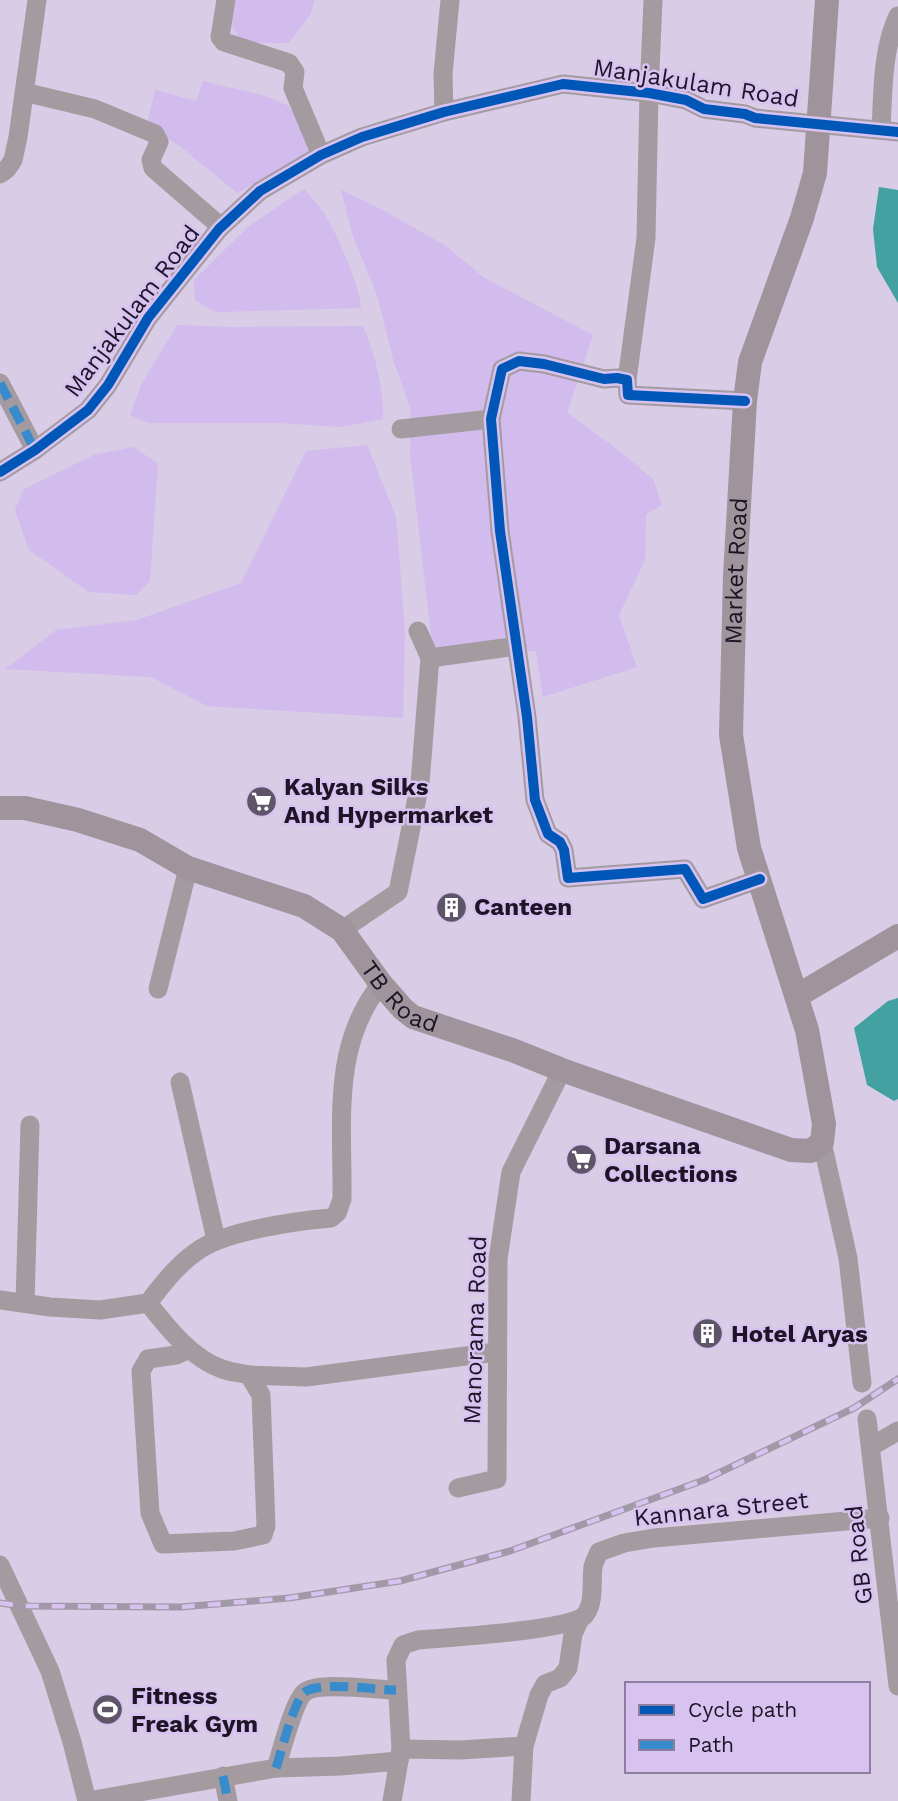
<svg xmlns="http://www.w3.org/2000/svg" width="898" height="1801" font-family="'Work Sans',sans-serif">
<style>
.green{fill:#d2bbed}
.water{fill:#44a1a1}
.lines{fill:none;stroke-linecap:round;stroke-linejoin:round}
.minor{stroke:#a39b9f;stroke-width:19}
.major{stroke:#9f949c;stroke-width:24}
.rail-casing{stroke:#a299a8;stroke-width:7}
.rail{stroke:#d7c2f0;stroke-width:4.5;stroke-dasharray:13;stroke-linecap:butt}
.quiet{stroke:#388bcc;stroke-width:9;stroke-dasharray:18 9;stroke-linecap:butt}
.cycleway-casing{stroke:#d7c2f0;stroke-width:15}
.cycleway{stroke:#0057b8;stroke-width:10}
.labels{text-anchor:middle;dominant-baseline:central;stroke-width:5;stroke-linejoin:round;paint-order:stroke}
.street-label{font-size:24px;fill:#1d1526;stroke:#d7c2f0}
.poi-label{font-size:24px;font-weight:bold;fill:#1d1526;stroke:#d7c2f0;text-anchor:start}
</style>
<rect width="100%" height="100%" fill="#d8cce6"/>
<!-- green -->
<g class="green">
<polygon points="236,0 315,0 310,15 289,43 242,43 232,26"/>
<polygon points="203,81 265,96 289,106 314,151 237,193 181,147 147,125 155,90 196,101"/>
<path d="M 304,189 C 310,196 317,203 322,210 C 335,229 360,285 361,308 L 215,312 L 195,300 L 194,280 L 249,226 Z"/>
<polygon points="341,190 383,210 446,246 483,277 593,335 567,413 613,446 653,479 662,505 646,514 645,560 619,615 637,667 543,697 536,651 433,652 410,455 411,411 393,359 377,295 353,236"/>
<path d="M 177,325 L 232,327 L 363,326 C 375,357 384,385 383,419 L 341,427 L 279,423 L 148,423 L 130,415 L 142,383 Z"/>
<polygon points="367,445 396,517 405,631 403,718 207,706 151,677 5,669 56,630 137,620 241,583 306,451"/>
<polygon points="134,447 158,464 150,581 136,595 89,592 29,550 15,510 24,489 94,455"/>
</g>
<!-- water -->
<g class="water">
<polygon points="879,187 898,190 898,303 877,267 873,229"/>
<polygon points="898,998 898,1099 894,1101 867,1085 854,1028 888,1001"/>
</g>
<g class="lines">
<!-- minor -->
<g class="minor">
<polyline points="226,0 220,37 224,42 289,63 295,72 293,88 321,155"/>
<polyline points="24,92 95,109 155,134 159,142 151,160 153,168 221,227"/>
<polyline points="444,112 443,74 450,0"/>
<path d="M 881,130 C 883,93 882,49 898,16"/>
<polyline points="0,174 7,169 13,160 18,137 37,0"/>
<polyline points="627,380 646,238 649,93 653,0"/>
<polyline points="0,383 35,450"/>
<polyline points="745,401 628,395 627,380 617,378 604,379 544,364 519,361 502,369 491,419 500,531 527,717 535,800 548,834 560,842 564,850 568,878 685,869 703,899 760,879"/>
<polyline points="401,429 491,419"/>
<polyline points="0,472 35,450 88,410 108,385 148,318 219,229 260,191 321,155 362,137 444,112 563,84 649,93 686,100 704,109 745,114 755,118 898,132"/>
<polyline points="430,658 517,646"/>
<polyline points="342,930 398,892 420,783 430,658 418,631"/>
<polyline points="158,989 188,868"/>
<polyline points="180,1082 216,1240"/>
<polyline points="822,1142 848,1258 862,1383"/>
<path d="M 0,1300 L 50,1307 L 100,1310 L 148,1303 C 162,1285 177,1265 196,1252 C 223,1231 296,1221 331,1218 L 337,1213 L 342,1199 C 343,1124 331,1045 381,984"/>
<polyline points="25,1303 30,1125"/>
<path d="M 148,1303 C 168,1328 191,1358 222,1369 C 230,1372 241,1373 249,1375 L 261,1395 L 266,1526 L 263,1535 L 234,1541 L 163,1544 L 150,1513 L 141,1371 L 148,1359 L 176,1355 L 189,1349"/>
<polyline points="249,1375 306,1377 496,1352"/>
<polyline points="867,1419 898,1686"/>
<polyline points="872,1446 898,1431"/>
<polyline points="458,1488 497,1479 498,1259 511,1172 562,1070"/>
<polyline points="0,1565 50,1671 72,1742 87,1801"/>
<polyline points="401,1749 460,1750 524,1746"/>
<path d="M 276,1768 C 281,1753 294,1700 305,1692 C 319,1681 377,1690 396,1690"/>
<polyline points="223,1776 228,1801"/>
<polyline points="88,1801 276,1768 341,1766 399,1761"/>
<path d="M 392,1801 L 401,1749 L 396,1660 L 403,1645 L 418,1640 C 444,1638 574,1630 585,1615 C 595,1602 591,1583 593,1567 C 594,1562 597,1557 599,1552 L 624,1543 L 654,1538 L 880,1518"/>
<polyline points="521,1801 524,1746 539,1695 545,1684 560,1678 568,1668 573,1634 579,1621"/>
</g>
<!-- major -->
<g class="major">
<path id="s1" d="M 0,808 L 25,808 L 78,820 L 140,840 L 188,868 L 304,906 L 342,930 L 381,984 L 403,1009 L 413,1017 L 512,1050 L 562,1070 L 791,1150 L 811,1151 L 822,1142 L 824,1124 L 807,1030 L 749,848 L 731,735 L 735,576 L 745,401 L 750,362 L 802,218 L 815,173 L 827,0"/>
<polyline points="797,996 898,936"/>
</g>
<defs>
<polyline id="rail" points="0,1603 21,1606 181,1607 289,1598 400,1581 510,1551 704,1480 854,1408 898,1379"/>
</defs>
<!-- rail casing -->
<use href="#rail" class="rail-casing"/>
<!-- rail -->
<use href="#rail" class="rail"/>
<!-- quiet -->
<g class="quiet">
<polyline points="0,383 35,450"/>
<path d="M 276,1768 C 281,1753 294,1700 305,1692 C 319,1681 377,1690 396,1690"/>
<polyline points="223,1776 228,1801"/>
</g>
<defs>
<g id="cycleway">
<polyline points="745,401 628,395 627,380 617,378 604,379 544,364 519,361 502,369 491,419 500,531 527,717 535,800 548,834 560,842 564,850 568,878 685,869 703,899 760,879"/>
<polyline points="0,472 35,450 88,410 108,385 148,318 219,229 260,191 321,155 362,137 444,112 563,84 649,93 686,100 704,109 745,114 755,118 898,132"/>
</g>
</defs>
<!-- cycleway casing -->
<use href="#cycleway" class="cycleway-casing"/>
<!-- cycleway -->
<use href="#cycleway" class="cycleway"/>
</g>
<!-- icons -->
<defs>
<symbol id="supermarket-disc" viewBox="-11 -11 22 22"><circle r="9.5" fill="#5e5569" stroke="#d7c2f0"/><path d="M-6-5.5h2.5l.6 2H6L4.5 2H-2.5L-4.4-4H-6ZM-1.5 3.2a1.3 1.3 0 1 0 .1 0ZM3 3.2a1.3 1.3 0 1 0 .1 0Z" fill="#fff"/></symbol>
<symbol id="building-disc" viewBox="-11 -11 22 22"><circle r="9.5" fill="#5e5569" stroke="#d7c2f0"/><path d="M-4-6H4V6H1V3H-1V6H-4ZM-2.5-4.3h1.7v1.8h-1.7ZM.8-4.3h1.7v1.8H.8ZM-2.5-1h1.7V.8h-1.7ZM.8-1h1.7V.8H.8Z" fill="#fff"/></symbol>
<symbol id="stadium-disc" viewBox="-11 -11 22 22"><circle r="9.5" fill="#5e5569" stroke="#d7c2f0"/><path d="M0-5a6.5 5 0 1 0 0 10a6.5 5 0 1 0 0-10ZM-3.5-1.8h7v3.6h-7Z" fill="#fff"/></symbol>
</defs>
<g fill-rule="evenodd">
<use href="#supermarket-disc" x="244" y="784" width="35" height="35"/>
<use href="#building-disc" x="434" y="890" width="35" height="35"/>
<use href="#supermarket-disc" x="564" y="1142" width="35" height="35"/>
<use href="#building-disc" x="690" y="1316" width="35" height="35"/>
<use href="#stadium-disc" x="90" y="1692" width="35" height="35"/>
</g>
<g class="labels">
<!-- street labels -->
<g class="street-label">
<text transform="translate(696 83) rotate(9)">Manjakulam Road</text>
<text transform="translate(132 311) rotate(-53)">Manjakulam Road</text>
<text stroke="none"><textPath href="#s1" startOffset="1498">Market Road</textPath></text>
<text stroke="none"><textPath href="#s1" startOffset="457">TB Road</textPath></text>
<text transform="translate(475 1330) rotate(-88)">Manorama Road</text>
<text transform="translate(721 1509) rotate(-6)">Kannara Street</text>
<text transform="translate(859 1555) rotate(-96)">GB Road</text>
</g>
<!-- poi labels -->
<g class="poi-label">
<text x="284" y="787">Kalyan Silks<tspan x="284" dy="28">And Hypermarket</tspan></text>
<text x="474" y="907">Canteen</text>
<text x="604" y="1146">Darsana<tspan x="604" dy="28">Collections</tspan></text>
<text x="731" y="1334">Hotel Aryas</text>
<text x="131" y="1696">Fitness<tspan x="131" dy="28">Freak Gym</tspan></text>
</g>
</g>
<!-- legend -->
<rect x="625" y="1682" width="245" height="91" fill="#d7c2f0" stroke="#8d7d9f" stroke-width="2"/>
<rect x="639" y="1705" width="35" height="10" fill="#0057b8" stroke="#8d7d9f" stroke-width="2"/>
<text x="688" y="1717" font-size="21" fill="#1d1526">Cycle path</text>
<rect x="639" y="1740" width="35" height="10" fill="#388bcc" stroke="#8d7d9f" stroke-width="2"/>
<text x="688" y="1752" font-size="21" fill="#1d1526">Path</text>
</svg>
